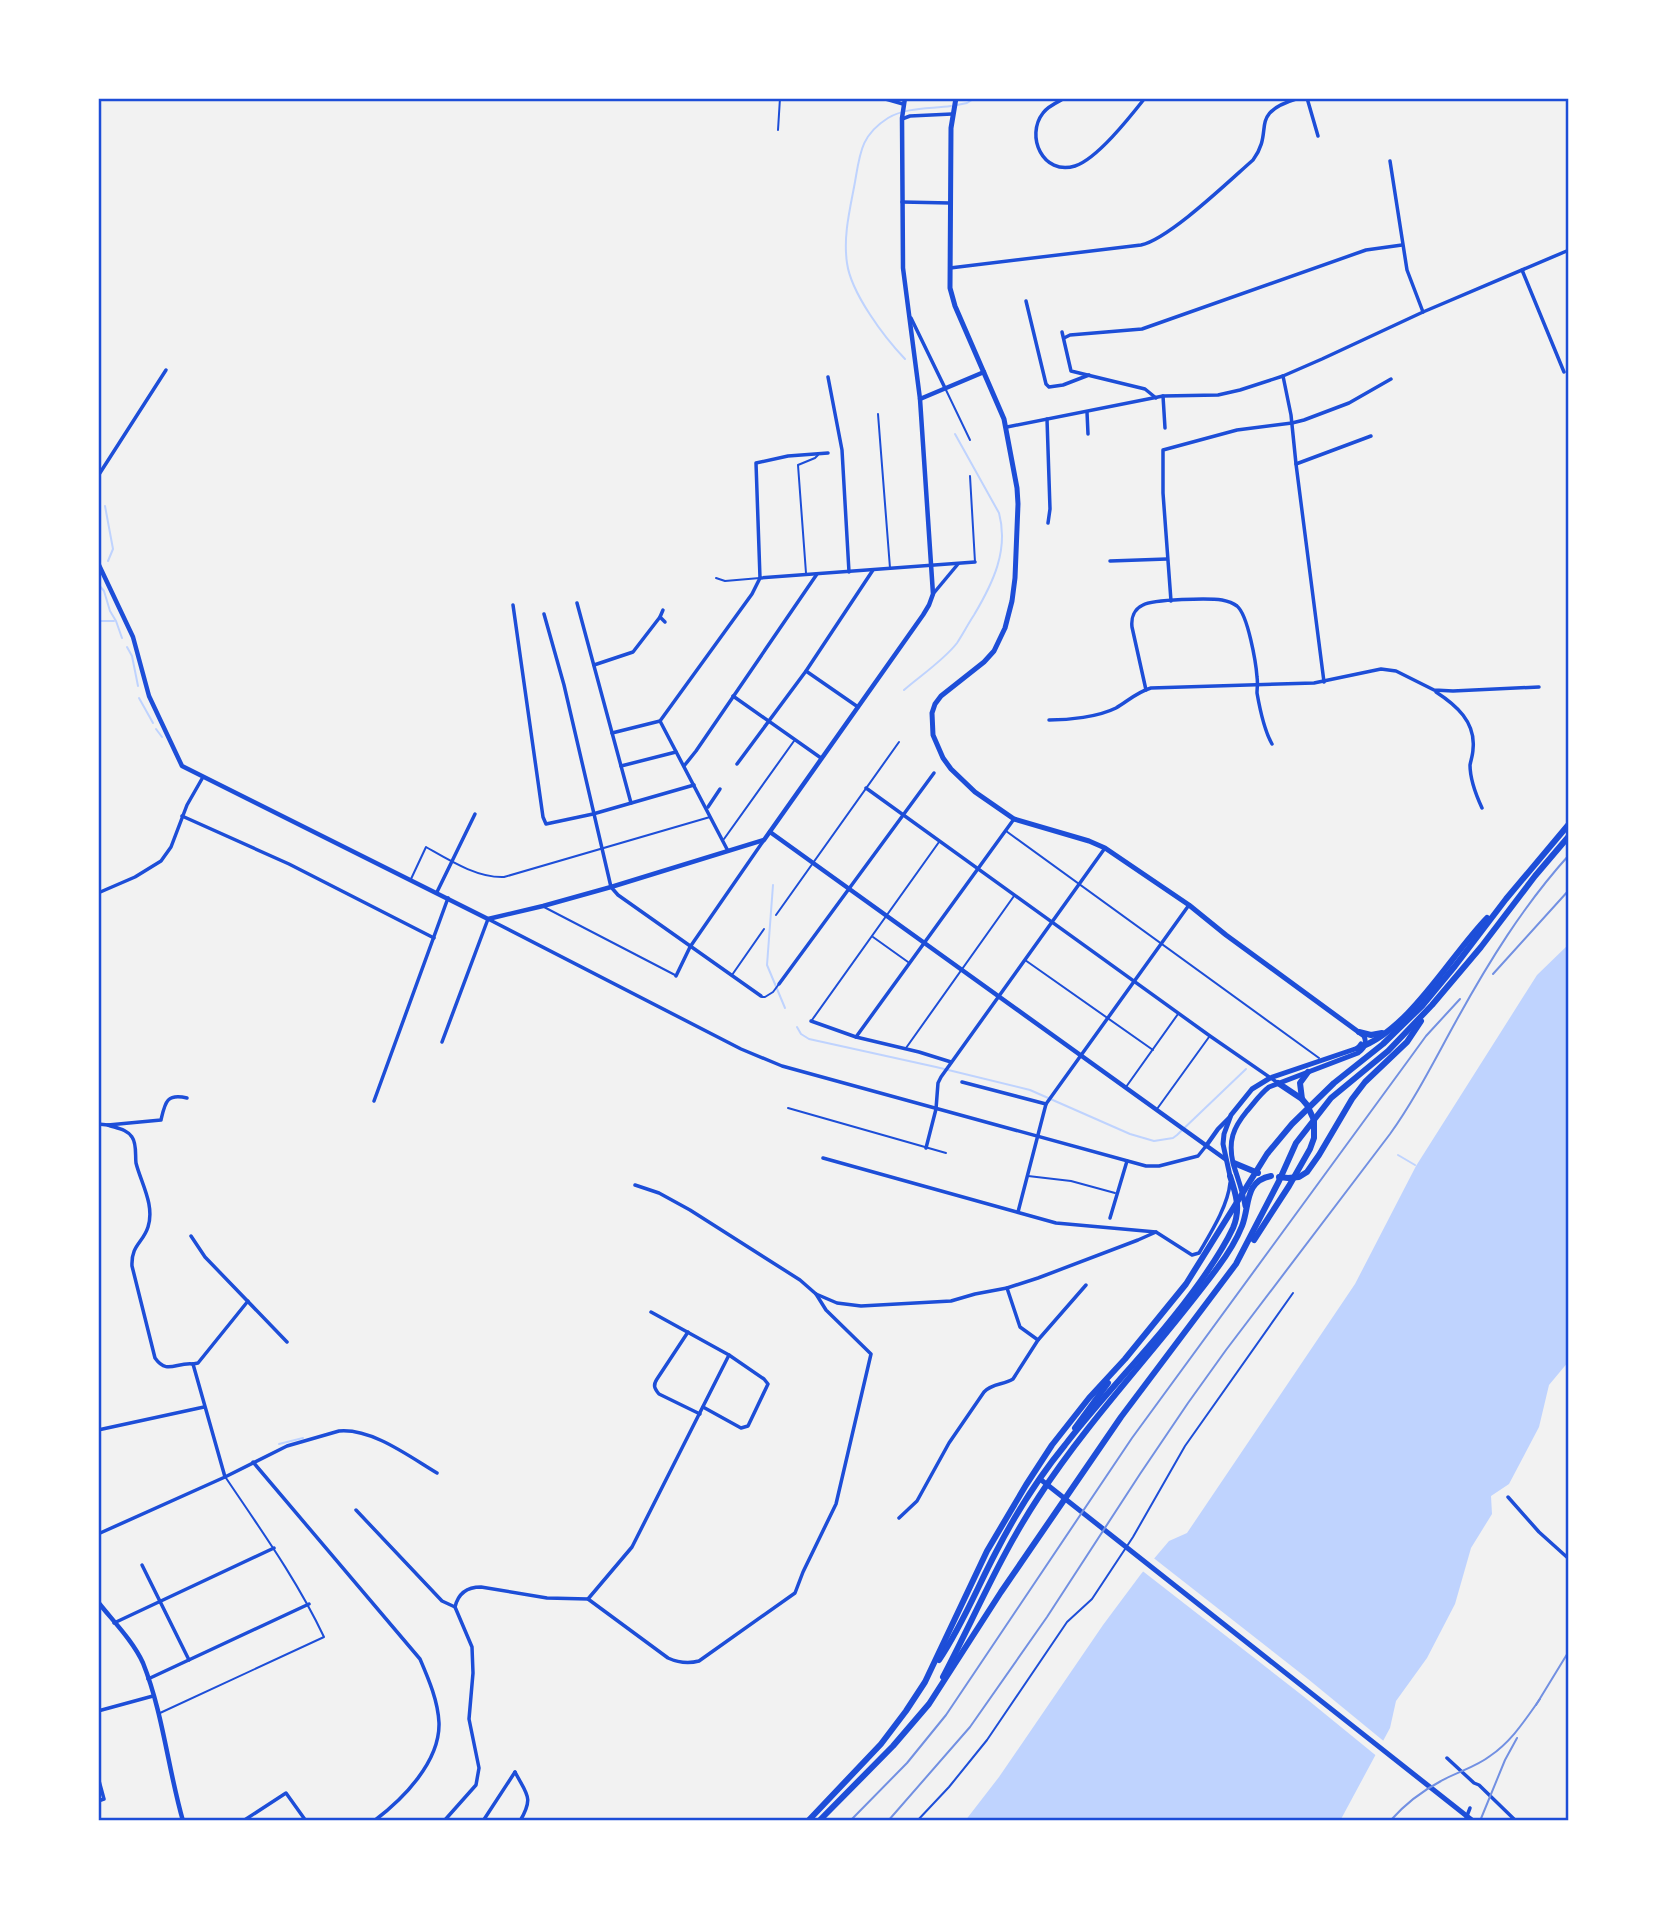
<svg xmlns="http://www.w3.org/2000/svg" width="1667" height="1919" font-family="'DejaVu Sans',sans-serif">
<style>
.water{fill:#bfd3fe}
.pier{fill:#f2f2f2}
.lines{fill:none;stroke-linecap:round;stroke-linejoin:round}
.stream{stroke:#bfd3fe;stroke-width:2}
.service{stroke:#1d4ed8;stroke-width:2}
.minor{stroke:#1d4ed8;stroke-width:3.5}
.tertiary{stroke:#1d4ed8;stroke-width:4.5}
.primary{stroke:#1d4ed8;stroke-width:5}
.motorway{stroke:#1d4ed8;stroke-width:6}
.rail{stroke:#7290e2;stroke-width:2}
.neatline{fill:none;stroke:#1d4ed8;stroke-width:2.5}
</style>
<rect width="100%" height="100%" fill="#f2f2f2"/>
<!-- water -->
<polygon class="water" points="1569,944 1569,1361 1549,1385 1539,1427 1509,1484 1491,1496 1492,1514 1471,1548 1455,1604 1427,1658 1396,1701 1390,1728 1340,1821 965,1821 999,1777 1103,1625 1141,1574 1169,1541 1187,1533 1355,1284 1416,1166 1537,975"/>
<!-- pier -->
<polygon class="pier" points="1151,1556 1308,1679 1386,1743 1379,1758 1303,1696 1140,1569"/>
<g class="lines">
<!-- stream -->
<g class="stream">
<polyline points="957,105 967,103 975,98"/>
<path d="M 905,359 C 884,337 851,293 847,263 C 843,236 850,209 855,182 C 860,153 861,135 888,118 C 906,107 931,109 951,106"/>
<polyline points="105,506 113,549 108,561"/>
<polyline points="98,584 104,591 110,611 116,621 122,638"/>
<polyline points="98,621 114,621"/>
<polyline points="127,647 132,656 138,686"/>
<path d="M 904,690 C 920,676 944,660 957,643 C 963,634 968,624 974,615 C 993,583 1009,550 999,513 L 955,434"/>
<polyline points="139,698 153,723"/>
<polyline points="156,729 162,737"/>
<polyline points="773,885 767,965 785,1008"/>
<polyline points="797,1027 801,1034 809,1039 936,1067 1030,1090 1130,1134 1154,1141 1173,1138 1177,1135 1246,1069"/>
<polyline points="1398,1155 1415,1165"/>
<polyline points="279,1444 303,1438"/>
</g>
<!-- service -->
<g class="service">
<polyline points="778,130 780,98"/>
<polyline points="946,390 970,440"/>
<polyline points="878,414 890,568"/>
<polyline points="970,476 975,562"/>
<polyline points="806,573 798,465 815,458 818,455"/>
<polyline points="716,578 725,581 760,578"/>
<polyline points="1006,831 1319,1058"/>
<polyline points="724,839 794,741"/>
<path d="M 411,879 L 426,847 C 449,860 477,878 504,877 L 710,817"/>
<polyline points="544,907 675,975"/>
<polyline points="776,915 899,742"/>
<polyline points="873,937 908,962"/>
<polyline points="1025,960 1153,1050"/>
<polyline points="732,975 764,929"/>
<polyline points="762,997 765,997 773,992 779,984"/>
<polyline points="812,1020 939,842"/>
<polyline points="906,1048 1014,896"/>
<polyline points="1126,1087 1178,1014"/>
<polyline points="788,1108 946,1153"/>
<polyline points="1157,1109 1209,1037"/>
<polyline points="1028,1176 1071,1181 1115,1193"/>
<path d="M 160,1713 L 324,1637 C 297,1580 261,1530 226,1478"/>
<polyline points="917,1821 949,1787 987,1740 1067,1622 1092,1599 1133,1537 1185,1446 1293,1293"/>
</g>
<!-- minor -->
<g class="minor">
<polyline points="882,98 903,104"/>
<path d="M 1065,98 C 1058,102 1048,106 1043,113 C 1025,136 1043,176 1075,166 C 1097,159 1130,117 1145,98"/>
<polyline points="1307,98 1318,136"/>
<polyline points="902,119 910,116 952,114"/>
<polyline points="1390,161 1407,270 1423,312"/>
<polyline points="902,202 950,203"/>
<path d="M 950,268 L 1141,245 C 1169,239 1229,181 1253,160 C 1276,129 1246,114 1299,98"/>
<polyline points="1522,270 1564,372"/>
<polyline points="1026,301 1046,384 1049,387 1063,385 1089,375"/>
<polyline points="911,318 945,388"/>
<polyline points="1062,332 1071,371 1145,389 1156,398"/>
<polyline points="1064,338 1070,335 1142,329 1366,250 1402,245"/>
<polyline points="1283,376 1291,415 1296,464 1324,682"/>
<polyline points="828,377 842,450 849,572"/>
<polyline points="1163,396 1165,428"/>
<polyline points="1087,412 1088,434"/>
<polyline points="1047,419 1050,509 1048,523"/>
<polyline points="1007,427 1163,396 1218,395 1240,390 1283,376 1322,359 1423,312 1569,250"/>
<polyline points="1296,464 1371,436"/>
<polyline points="98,476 166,370"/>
<polyline points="1110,561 1167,559"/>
<polyline points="760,578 975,562"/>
<polyline points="933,594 958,564"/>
<polyline points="1171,601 1163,493 1163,450 1237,430 1292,423 1304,420 1349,403 1391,379"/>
<polyline points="577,603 631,803"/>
<polyline points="513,605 543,817 546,824 593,814 694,785"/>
<polyline points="544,614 564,685 611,887 618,895 761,996"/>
<polyline points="660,617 665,622"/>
<polyline points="594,665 633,652 660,617 663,610"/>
<polyline points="806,671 858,707"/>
<path d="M 1146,690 L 1132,627 C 1131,618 1134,609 1143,605 C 1153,599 1210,598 1222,600 C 1227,601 1233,603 1237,606 C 1248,615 1256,663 1257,677 C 1258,683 1257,688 1257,693 C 1260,710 1264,730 1272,744"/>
<path d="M 1436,692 C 1456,705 1476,722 1473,749 C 1473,754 1471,760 1470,765 C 1470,780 1476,795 1482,808"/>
<polyline points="733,696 821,758"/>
<path d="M 1049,720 C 1069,720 1098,717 1116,708 C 1128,701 1137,692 1151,688 L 1314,683 L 1381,669 L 1396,671 L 1434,690 L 1453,691 L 1539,687"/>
<polyline points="660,721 728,851"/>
<polyline points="612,733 660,721 752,594 760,578 756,463 788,456 828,453"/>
<polyline points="737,764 806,671 873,570"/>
<polyline points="621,766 676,752"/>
<polyline points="684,766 696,751 817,574"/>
<polyline points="866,788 1210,1036 1278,1083"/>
<polyline points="708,807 720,789"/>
<polyline points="182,816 289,864 434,938"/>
<polyline points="437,892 475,814"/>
<polyline points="98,893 135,877 161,861 171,847 187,805 203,777"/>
<polyline points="676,976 690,947 764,840"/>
<polyline points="779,984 934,773"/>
<polyline points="811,1021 856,1037 919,1052 951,1062"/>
<polyline points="856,1037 1014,819"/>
<polyline points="442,1042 488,919 741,1049 782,1066 1146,1166 1159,1166 1198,1156 1206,1146"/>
<polyline points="962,1082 1046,1104"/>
<polyline points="374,1101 448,898"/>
<path d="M 98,1124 L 108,1125 L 161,1120 C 165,1103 166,1093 187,1098"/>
<path d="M 108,1125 C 116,1128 127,1129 132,1137 C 137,1144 135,1155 136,1163 C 141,1183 155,1205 148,1227 C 143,1243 131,1245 132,1266 L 155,1358 C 167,1375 176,1362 193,1364"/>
<polyline points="926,1148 936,1109 938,1083 941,1077 1105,848"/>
<path d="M 823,1158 L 1056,1223 L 1156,1232 L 1192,1255 L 1199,1253 C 1210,1234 1228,1206 1230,1183"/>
<polyline points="635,1185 659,1193 690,1210 800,1280 816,1294 837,1303 861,1306 951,1301 975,1294 1007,1288 1038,1278 1138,1240 1156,1232"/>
<polyline points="1018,1212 1046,1104 1189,905"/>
<polyline points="1110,1218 1127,1161"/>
<polyline points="191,1236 205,1257 287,1342"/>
<polyline points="1007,1288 1020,1327 1038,1340"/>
<polyline points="651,1312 729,1355 764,1379 768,1384 748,1426 741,1428 703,1407"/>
<path d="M 688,1332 L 657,1379 C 653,1385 654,1388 659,1394 L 700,1414"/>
<polyline points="193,1364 225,1477"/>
<polyline points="193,1364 198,1363 248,1301"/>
<polyline points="98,1430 204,1407"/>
<path d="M 253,1462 L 420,1659 C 429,1680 438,1701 439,1723 C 440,1762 403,1799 374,1821"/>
<polyline points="1508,1497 1539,1532 1569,1559"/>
<polyline points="356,1510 442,1601 455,1607"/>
<path d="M 899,1518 L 917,1501 L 949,1443 L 984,1392 C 992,1383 1004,1385 1013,1379 L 1038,1340 L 1086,1285"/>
<path d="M 98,1534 L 225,1477 L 287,1446 L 339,1431 C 372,1428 410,1457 437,1473"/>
<polyline points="142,1565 189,1660"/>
<polyline points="588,1599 632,1547 729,1355"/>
<polyline points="114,1623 274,1548"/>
<polyline points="148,1679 309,1604"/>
<polyline points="98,1711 153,1696"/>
<polyline points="1447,1758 1474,1783 1479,1785 1516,1821"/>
<path d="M 515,1772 C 527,1795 534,1797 520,1821"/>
<polyline points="98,1777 104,1799 98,1801"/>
<polyline points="243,1821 286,1793 306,1821"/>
<path d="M 444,1821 L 476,1785 L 479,1768 L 469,1719 L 473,1673 L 472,1647 L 455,1607 C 458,1594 467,1587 481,1587 L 547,1598 L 588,1599 L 668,1658 C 679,1663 688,1664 699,1661 L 795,1593 L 803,1572 L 836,1504 L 871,1354 L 826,1310 L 816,1294"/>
<polyline points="483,1821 515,1772"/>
<polyline points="1465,1821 1470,1808"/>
</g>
<!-- tertiary -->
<g class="tertiary">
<polyline points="920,399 984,372"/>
<polyline points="98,563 133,637 149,696 182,766 488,919 543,906 611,887 764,840 923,615 929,605 933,594 920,399 903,268 902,118 905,98"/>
<polyline points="770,832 1225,1159"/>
<polyline points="1206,1146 1218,1129 1230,1117"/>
<path d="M 98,1602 C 113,1621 133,1641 143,1663 C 163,1713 168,1769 183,1821"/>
</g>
<!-- primary -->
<g class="primary">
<path d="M 956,98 L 951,128 L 950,288 L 955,306 L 1004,419 L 1017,488 L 1018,504 L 1015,578 L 1012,601 L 1005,628 L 994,651 L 984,662 L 941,696 L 935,704 L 932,713 L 933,735 L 943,758 L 951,769 L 975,792 L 1014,819 L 1089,841 L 1105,848 L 1189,905 L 1226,935 L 1364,1036 C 1367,1043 1365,1048 1358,1053 L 1269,1087 C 1260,1094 1254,1103 1247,1111 C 1233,1128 1228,1141 1233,1163 C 1237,1177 1243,1191 1245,1206"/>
<polyline points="1230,1176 1223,1144 1224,1134 1231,1115 1252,1089 1270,1078 1358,1048 1361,1044"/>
<polyline points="1040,1479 1473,1821"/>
</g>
<!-- motorway -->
<g class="motorway">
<polyline points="1359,1032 1371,1035 1382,1033"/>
<path d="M 1358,1048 C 1409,1031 1450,956 1487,918"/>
<polyline points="1302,1099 1300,1083 1308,1072"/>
<polyline points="1234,1163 1258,1173"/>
<polyline points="1279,1177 1288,1178 1299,1177 1307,1172 1319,1155 1352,1099 1365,1082 1407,1042 1421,1021"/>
<polyline points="1254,1240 1289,1186 1310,1149 1314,1138 1314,1120 1307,1105 1302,1099 1278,1083"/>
<polyline points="1075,1428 1108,1383"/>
<path d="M 939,1660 C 962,1626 977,1588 996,1552 C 1015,1515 1038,1478 1065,1445 C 1108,1389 1159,1340 1200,1282 C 1212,1265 1224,1247 1233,1228 C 1241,1209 1236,1194 1230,1176"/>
<path d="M 943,1677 C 974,1618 1001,1554 1038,1498 C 1091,1416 1160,1346 1218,1267 C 1227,1255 1236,1241 1242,1226 C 1250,1206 1244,1181 1271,1176"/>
<polyline points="808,1821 881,1744 906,1711 925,1682 987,1551 1026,1485 1052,1445 1089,1398 1125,1359 1186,1284 1267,1154 1292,1124 1334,1083 1383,1044 1422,1006 1455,966 1506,899 1569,824"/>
<polyline points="819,1821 893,1746 929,1704 1001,1592 1121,1417 1236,1264 1279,1181 1296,1143 1331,1098 1388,1051 1432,1005 1481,947 1535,876 1569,836"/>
</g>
<!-- rail -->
<g class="rail">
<polyline points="1493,974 1569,890"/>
<polyline points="1536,1705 1569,1651"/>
<polyline points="850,1821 907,1763 946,1715 1132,1438 1410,1058 1426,1036 1460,999"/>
<path d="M 888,1821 L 970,1727 L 1047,1617 L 1140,1474 L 1188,1403 L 1226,1350 L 1390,1134 C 1415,1099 1434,1061 1455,1023 C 1488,963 1523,906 1569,855"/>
<path d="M 1390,1821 C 1405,1804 1422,1791 1441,1781 C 1457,1772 1476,1767 1490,1756 C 1512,1741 1525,1720 1540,1699"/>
<polyline points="1480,1821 1505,1760 1517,1738"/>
</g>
</g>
<!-- border -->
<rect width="1667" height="1919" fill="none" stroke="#ffffff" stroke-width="200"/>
<rect x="100" y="100" width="1467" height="1719" class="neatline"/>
</svg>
